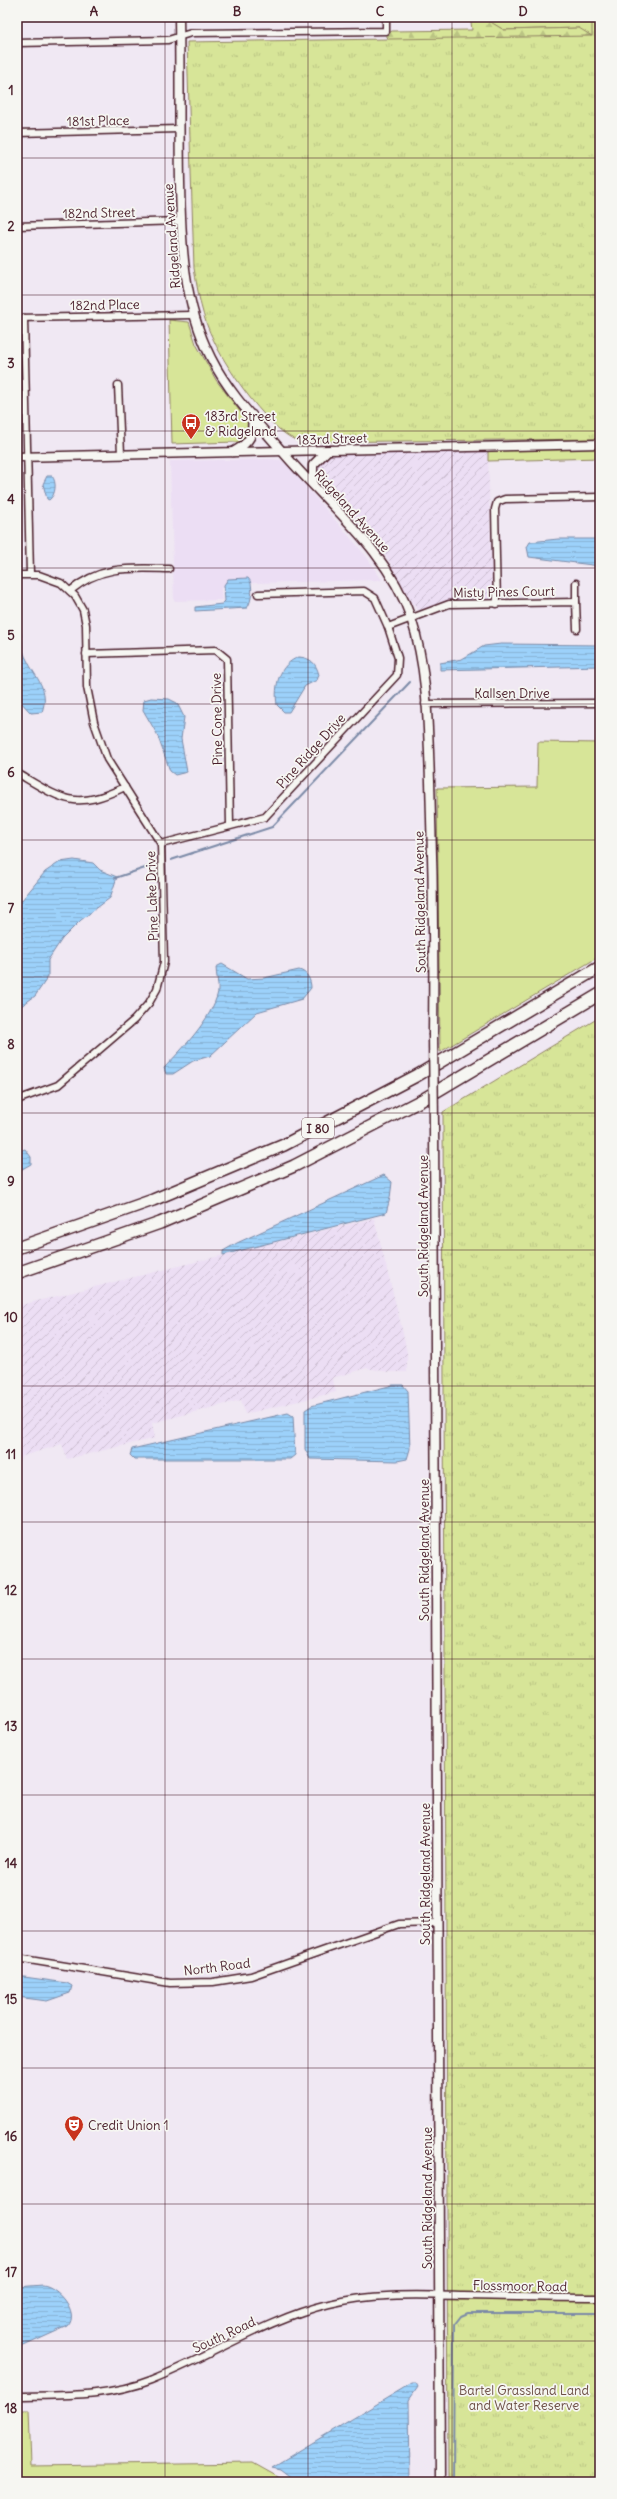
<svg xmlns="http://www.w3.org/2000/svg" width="617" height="2499" font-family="Delius,sans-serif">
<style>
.built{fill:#ecdef4}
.industrial{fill:url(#industrial-furrows)}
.grass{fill:#d7e598;stroke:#908262}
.forest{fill:url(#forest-firs);stroke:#908262}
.park{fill:url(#park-tufts);stroke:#908262}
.water{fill:url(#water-rules);stroke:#7b8aa7}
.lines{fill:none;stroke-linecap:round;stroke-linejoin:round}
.stream{stroke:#7b8aa7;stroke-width:2}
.minor-casing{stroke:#4a1f2b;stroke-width:9}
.tertiary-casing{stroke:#4a1f2b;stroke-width:11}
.motorway-casing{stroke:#4a1f2b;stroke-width:14}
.minor{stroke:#f6f6f2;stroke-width:6}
.tertiary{stroke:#f6f6f2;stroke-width:8}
.motorway{stroke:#f6f6f2;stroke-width:11}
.tertiary-bridge-casing{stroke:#4a1f2b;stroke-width:11;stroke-linecap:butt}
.tertiary-bridge{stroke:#f6f6f2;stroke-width:8}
.grid{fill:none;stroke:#4a1f2b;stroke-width:1;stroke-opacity:0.55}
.labels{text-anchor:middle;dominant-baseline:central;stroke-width:3.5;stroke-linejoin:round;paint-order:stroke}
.shield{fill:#f6f6f2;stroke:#7e6067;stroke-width:1}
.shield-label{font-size:12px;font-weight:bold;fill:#4a1f2b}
.street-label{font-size:13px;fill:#4a1f2b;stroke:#f6f6f2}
.poi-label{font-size:13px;fill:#4a1f2b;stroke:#f6f6f2;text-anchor:start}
.park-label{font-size:13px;fill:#6d5046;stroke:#f6f6f2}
.neatline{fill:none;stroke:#4a1f2b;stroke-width:1.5}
.grid-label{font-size:13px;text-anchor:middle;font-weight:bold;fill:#4a1f2b}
</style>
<defs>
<pattern id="industrial-furrows" width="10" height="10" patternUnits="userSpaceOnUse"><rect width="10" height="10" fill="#ecdef4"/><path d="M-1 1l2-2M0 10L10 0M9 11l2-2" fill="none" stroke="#ccbed1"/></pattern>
<pattern id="forest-firs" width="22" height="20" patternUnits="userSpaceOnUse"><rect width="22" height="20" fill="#d7e598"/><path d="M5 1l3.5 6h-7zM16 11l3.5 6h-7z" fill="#bac483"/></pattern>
<pattern id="park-tufts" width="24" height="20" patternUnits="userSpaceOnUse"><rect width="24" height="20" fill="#d7e598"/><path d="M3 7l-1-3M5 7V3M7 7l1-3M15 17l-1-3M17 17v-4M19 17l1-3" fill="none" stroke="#bac483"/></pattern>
<pattern id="water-rules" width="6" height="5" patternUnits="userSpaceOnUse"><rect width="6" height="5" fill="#9cd1fa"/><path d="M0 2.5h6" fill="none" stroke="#88b3d6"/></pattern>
</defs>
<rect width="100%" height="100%" fill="#f0e8f3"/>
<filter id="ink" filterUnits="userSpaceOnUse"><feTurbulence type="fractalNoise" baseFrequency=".025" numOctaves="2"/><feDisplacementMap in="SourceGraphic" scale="8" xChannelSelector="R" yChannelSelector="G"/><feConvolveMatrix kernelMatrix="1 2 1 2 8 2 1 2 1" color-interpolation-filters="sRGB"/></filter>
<g filter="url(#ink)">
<!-- built -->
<polygon class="built" points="268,459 281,460 290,468 366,556 382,580 255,583 221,588 222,600 174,601 170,461"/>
<!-- industrial -->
<g class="industrial">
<polygon points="488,450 492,596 487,600 443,601 427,609 418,610 412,603 384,552 324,482 317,472 319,465 324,459 332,455"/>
<polygon points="374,1218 402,1329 407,1353 407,1372 388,1372 367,1368 332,1378 336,1392 245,1414 241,1400 152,1423 155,1438 67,1459 62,1444 23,1456 17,1463 17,1306"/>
</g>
<!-- grass -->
<g class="grass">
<polygon points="471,17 600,17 600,81 579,28 504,30 488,21 471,22"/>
<polygon points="169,320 189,322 196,344 216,380 248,422 250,430 247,438 237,442 172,444"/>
<polygon points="600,448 600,458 488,461 488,450"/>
<polygon points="538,742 600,743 600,956 440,1052 437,788 537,787"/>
<polygon points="17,2410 29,2410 31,2466 253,2463 287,2482 17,2482"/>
</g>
<!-- forest -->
<polygon class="forest" points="480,20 489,21 504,30 579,28 592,36 393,46 386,35 392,31 472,30 471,22"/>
<!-- park -->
<g class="park">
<path d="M 592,17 L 600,17 L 600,439 L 302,442 C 273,437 226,368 214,341 C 202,318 198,293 194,268 L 187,42 L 592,36 Z"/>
<polygon points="600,1017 600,2482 448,2482 443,1112"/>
</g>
<!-- water -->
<g class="water">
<path d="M 47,476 L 52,476 C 57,482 56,495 49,500 L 47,499 L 43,484 Z"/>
<polygon points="558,539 600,539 600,566 529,557 527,547 530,542"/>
<path d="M 248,578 C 254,583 252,602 247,608 L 195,611 L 195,607 L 222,604 L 225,601 L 224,585 L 228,579 Z"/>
<path d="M 17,630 L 21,633 C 22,642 22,652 27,660 C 36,679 50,689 42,712 L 31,713 L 17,698 Z"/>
<polygon points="501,644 600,645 600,666 440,670 440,663 462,659 484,646"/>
<path d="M 299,657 C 311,658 316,663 319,675 L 317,680 L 305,686 L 289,712 L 284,712 L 277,705 C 274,686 279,664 299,657 Z"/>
<polygon points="151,698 169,699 177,703 184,717 181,739 187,772 175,775 170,771 157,734 143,710 144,700"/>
<polygon points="74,860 93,863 100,870 117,877 110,898 81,920 62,939 48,960 48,977 35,996 17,1009 17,906 45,872 60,862"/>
<path d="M 222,964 L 247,979 L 264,978 L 299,970 C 307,972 311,980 311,988 L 302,999 L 257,1012 L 210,1056 L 193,1061 L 173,1074 L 166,1074 L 164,1068 C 182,1049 212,1019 218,992 C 219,985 216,975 216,967 Z"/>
<polygon points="25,1149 31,1157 31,1164 17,1172 17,1152"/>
<polygon points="384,1175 392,1182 390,1198 386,1213 223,1255 223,1251 237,1243"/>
<polygon points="393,1385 403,1385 408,1391 410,1449 407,1459 397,1461 310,1459 305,1449 305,1410 311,1406"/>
<polygon points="288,1413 293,1416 295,1455 290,1459 134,1459 130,1455 132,1449"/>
<polygon points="17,1976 67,1983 72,1986 70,1993 47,2001 17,1997"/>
<path d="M 43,2285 C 58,2287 80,2312 68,2326 L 17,2349 L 17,2287 Z"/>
<polygon points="412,2383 416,2383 418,2387 409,2400 410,2482 298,2482 281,2469 272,2467"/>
</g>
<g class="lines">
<!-- stream -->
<g class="stream">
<polyline points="171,860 272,827 410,682"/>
<polyline points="115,878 154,865"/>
<polyline points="453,2482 454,2325 461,2316 468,2313 600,2313"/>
</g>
<defs>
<g id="minor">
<polyline points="17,43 168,40 191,33 386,31 386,17"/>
<polyline points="17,133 179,129"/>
<polyline points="17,226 181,221"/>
<polyline points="17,318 193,315"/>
<polyline points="24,318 30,574"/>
<polyline points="118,385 121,454"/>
<polyline points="17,575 39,575 61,583 75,596 83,610 86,625 87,687 94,722 107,759 161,844 164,962 157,989 149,1003 134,1020 58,1085 17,1100"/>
<polyline points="576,583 576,602"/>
<path d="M 70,591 C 101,565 131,568 169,569"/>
<polyline points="497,604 495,509 497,502 505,499 600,497"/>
<polyline points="388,627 449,604 576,602 577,629"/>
<polyline points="86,654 216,650 227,659 230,825"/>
<polyline points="425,704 600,703"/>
<path d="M 17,773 C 63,800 74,811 125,787"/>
<polyline points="161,844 265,817 397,675 398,658 388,627 375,598 364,591 258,594"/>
<polyline points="17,1958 170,1983 213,1982 251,1976 399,1924 437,1923"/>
<path d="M 17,2396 C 62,2395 108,2397 151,2380 C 210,2357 266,2319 329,2304 C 373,2293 419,2295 464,2296 C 509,2297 555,2298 600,2298"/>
</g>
<g id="tertiary">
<path d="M 179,17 C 180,72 179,127 180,182 C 181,242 183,303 211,358 C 228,392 257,422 281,450 C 327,505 387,548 411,618 C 428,669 428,728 430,781 C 433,865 434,949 433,1034"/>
<path d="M 233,452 C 251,442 254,435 252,415"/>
<polyline points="17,457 600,444"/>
<polyline points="313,484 313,465 327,451"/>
<polyline points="434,1125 440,2482"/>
</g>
<g id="motorway">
<polyline points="17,1248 153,1200 284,1145 418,1075 600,967"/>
<polyline points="17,1273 160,1223 294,1166 422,1100 600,994"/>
</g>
</defs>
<!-- minor casing -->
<use href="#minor" class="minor-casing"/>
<!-- tertiary casing -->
<use href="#tertiary" class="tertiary-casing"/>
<!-- motorway casing -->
<use href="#motorway" class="motorway-casing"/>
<!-- minor -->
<use href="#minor" class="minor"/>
<!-- tertiary -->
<use href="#tertiary" class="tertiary"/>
<!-- motorway -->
<use href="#motorway" class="motorway"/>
<defs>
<polyline id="tertiary-bridge" points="433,1034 434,1125"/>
</defs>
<!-- tertiary-bridge casing -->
<use href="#tertiary-bridge" class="tertiary-bridge-casing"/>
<!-- tertiary-bridge -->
<use href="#tertiary-bridge" class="tertiary-bridge"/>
</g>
</g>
<!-- grid -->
<path class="grid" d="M 165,17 L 165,2482M 308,17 L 308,2482M 452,17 L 452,2482M 17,158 L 600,158M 17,295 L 600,295M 17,431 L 600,431M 17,568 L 600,568M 17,704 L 600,704M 17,840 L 600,840M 17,977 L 600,977M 17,1113 L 600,1113M 17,1250 L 600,1250M 17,1386 L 600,1386M 17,1522 L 600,1522M 17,1659 L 600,1659M 17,1795 L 600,1795M 17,1931 L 600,1931M 17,2068 L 600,2068M 17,2204 L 600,2204M 17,2341 L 600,2341"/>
<!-- icons -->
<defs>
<symbol id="bus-pin" viewBox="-11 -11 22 30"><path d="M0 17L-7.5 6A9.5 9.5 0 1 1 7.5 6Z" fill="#c8321e" stroke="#f6f6f2"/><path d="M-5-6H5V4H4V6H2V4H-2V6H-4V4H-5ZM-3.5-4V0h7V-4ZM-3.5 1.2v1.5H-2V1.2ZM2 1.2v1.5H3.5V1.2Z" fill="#fff"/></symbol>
<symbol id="theatre-pin" viewBox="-11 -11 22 30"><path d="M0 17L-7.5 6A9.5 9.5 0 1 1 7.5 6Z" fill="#c8321e" stroke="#f6f6f2"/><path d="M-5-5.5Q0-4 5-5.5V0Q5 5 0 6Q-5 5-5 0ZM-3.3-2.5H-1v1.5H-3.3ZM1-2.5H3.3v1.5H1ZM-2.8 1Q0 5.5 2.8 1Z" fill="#fff"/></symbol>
</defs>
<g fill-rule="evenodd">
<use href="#bus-pin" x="180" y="412" width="22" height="30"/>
<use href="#theatre-pin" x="63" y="2114" width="22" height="30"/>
</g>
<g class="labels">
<!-- shield labels -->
<rect class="shield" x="302" y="1118" width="32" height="20" rx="3"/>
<g class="shield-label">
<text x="318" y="1128">I 80</text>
</g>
<!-- street labels -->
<g class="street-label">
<text transform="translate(98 121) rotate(-1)">181st Place</text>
<text transform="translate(99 213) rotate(-1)">182nd Street</text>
<text transform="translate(172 236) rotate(-94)">Ridgeland Avenue</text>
<text transform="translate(105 305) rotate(-1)">182nd Place</text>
<text transform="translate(332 439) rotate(-2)">183rd Street</text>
<text transform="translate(352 511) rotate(48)">Ridgeland Avenue</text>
<text transform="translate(504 592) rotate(-1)">Misty Pines Court</text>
<text x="512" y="693">Kallsen Drive</text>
<text transform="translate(217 719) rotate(-91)">Pine Cone Drive</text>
<text transform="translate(311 751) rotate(-48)">Pine Ridge Drive</text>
<text transform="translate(152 896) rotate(-92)">Pine Lake Drive</text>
<text transform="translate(420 902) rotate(-91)">South Ridgeland Avenue</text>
<text transform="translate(423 1226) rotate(-90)">South Ridgeland Avenue</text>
<text transform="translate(424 1550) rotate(-90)">South Ridgeland Avenue</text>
<text transform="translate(425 1874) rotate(-90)">South Ridgeland Avenue</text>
<text transform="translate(217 1967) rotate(-7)">North Road</text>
<text transform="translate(427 2198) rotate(-90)">South Ridgeland Avenue</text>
<text transform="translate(520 2286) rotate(1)">Flossmoor Road</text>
<text transform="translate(224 2335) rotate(-25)">South Road</text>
</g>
<!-- poi labels -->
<g class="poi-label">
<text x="205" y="416">183rd Street<tspan x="205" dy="15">&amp; Ridgeland</tspan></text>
<text x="88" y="2125">Credit Union 1</text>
</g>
<!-- park labels -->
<g class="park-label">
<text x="524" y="2390">Bartel Grassland Land<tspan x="524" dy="15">and Water Reserve</tspan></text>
</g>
</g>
<!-- margin -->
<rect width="617" height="2499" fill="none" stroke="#f6f6f2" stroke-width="44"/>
<rect x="22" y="22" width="573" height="2455" class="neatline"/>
<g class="grid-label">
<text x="94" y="16">A</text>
<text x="237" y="16">B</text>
<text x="380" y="16">C</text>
<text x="523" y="16">D</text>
<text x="11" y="95">1</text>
<text x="11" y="231">2</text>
<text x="11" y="368">3</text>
<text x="11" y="504">4</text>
<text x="11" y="640">5</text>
<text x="11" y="777">6</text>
<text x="11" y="913">7</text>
<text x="11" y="1049">8</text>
<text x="11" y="1186">9</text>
<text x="11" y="1322">10</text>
<text x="11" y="1459">11</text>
<text x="11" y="1595">12</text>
<text x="11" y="1731">13</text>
<text x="11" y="1868">14</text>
<text x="11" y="2004">15</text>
<text x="11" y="2141">16</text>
<text x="11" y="2277">17</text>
<text x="11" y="2413">18</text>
</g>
</svg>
